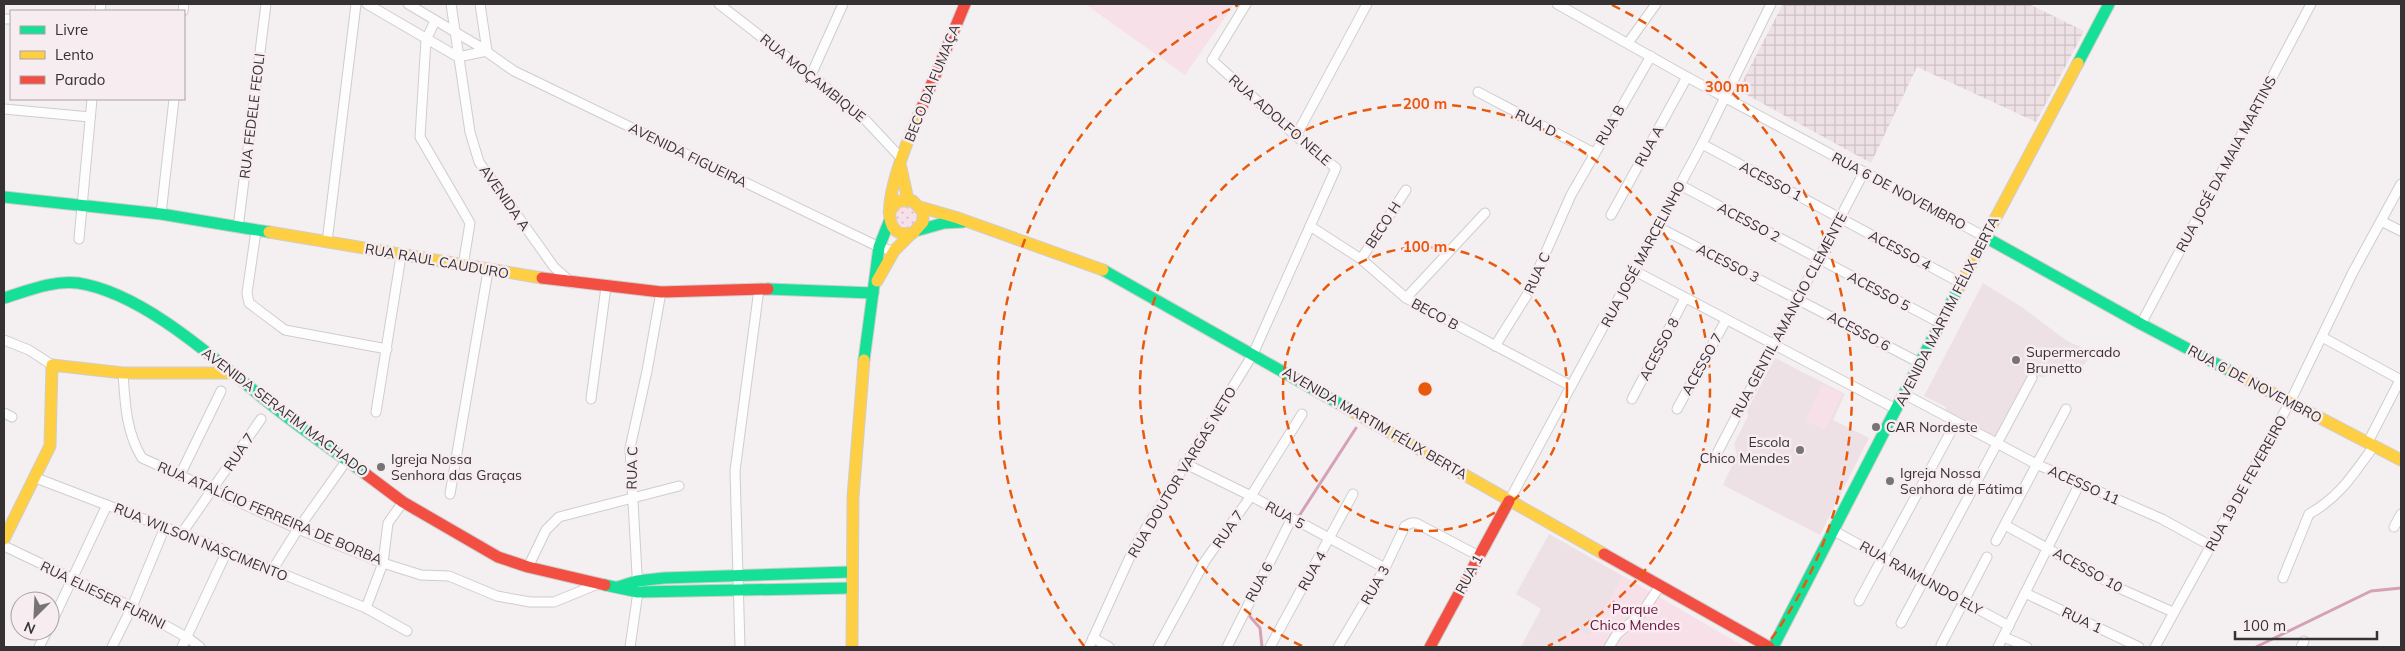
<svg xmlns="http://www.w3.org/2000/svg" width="2405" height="651" font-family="Mulish,sans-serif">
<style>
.built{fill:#eee1e5}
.industrial{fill:url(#industrial-grid)}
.grass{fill:url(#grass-dots)}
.green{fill:#f7e0e8}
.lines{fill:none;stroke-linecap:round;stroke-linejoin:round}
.stream{stroke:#d4a1b6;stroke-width:3}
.street-casing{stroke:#d0cdce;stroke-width:11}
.fast-casing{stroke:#d0cdce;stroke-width:13}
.slow-casing{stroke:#d0cdce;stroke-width:13}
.jam-casing{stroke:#d0cdce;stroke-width:13}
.street{stroke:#fdfdfd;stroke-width:9}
.fast{stroke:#16e098;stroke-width:11}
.slow{stroke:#ffcf43;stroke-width:11}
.jam{stroke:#f24e42;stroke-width:11}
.ring{fill:none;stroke:#e8590c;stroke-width:2.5;stroke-dasharray:9 6}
.poi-dot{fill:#787476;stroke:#f7ecf0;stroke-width:2}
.labels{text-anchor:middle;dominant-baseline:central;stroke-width:5;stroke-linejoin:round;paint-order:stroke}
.street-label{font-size:14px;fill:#363233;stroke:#f7ecf0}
.poi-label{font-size:14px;fill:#363233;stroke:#f7ecf0;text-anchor:start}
.park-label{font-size:14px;fill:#67133e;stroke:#f7ecf0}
.centre{fill:#e8590c;stroke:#f7ecf0;stroke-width:2.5}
.ring-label{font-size:15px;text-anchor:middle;font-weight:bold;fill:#e8590c;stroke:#f7ecf0;stroke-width:5;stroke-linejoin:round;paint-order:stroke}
</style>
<defs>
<pattern id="industrial-grid" width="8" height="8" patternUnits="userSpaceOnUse" patternTransform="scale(1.25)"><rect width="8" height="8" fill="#eee1e5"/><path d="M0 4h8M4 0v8" fill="none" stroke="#cdc2c5"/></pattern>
<pattern id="grass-dots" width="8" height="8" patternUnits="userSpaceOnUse" patternTransform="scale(1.25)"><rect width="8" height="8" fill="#f7e0e8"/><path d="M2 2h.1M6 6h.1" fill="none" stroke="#d4c1c7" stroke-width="1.8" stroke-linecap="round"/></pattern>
</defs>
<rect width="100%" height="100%" fill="#f4eff1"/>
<!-- built -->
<g class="built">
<polygon points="1983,283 2023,308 2067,341 2094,353 2076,373 2052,366 2045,377 2029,376 1996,439 1944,412 1946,407 1924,396"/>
<polygon points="1775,358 1845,394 1833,420 1869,438 1820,535 1723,485 1737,455 1734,444 1748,416 1747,411"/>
<polygon points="1549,534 1623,576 1589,636 1572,627 1560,647 1521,647 1541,609 1516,594"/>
</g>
<!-- industrial -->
<polygon class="industrial" points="1783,4 2029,4 2084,31 2036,122 1917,67 1871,163 1738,90"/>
<!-- grass -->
<circle class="grass" cx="907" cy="217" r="12"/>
<!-- green -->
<g class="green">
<polygon points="1090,4 1234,4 1185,75 1088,6"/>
<polygon points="1822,385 1842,394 1825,430 1805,421"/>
<polygon points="1623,576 1745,647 1560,647 1572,627 1589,636"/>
</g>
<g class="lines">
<!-- stream -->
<g class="stream">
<polyline points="1299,516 1356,428"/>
<polyline points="1246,612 1260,628 1262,647"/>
<polyline points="2256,647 2371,591 2401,588"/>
</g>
<defs>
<g id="street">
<polyline points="367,4 458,57 487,51"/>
<polyline points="408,4 477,45 514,71 879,247 894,251"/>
<polyline points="451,4 470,132 479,162 554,267 572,283"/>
<polyline points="480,4 487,51"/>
<polyline points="719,4 859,113 902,159"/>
<polyline points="1557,4 1687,77 1985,237"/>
<polyline points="100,11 101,4"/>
<polyline points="183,11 184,4"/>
<polyline points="4,19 11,19"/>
<polyline points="435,21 426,40 420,137 470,223 463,266"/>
<polyline points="1628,43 1656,4"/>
<polyline points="811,75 843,4"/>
<polyline points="1478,92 1594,153"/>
<polyline points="4,109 90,117"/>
<polyline points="1296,136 1367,4"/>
<polyline points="1702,144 1961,283"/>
<polyline points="1680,185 1940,323"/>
<polyline points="161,214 174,99"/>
<polyline points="1611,215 1687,77"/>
<polyline points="2381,221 2401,231"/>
<polyline points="1310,226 1361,259 1406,298 1571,386"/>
<polyline points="1658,227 1920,363"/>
<polyline points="238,228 266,4"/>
<polyline points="256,231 247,293 249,303 285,330 387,349"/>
<polyline points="79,239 92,99"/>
<polyline points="327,242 356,4"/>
<polyline points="1361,259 1406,190"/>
<polyline points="1635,271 1896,409"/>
<polyline points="1406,298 1485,213"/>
<polyline points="2141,324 2311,4"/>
<polyline points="2322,337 2401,380"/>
<polyline points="4,340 29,350 52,365"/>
<polyline points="1495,346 1527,295 1571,195 1651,56"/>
<path d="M 123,373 C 125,403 126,432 142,458 L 298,529 L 383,563 L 421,575 L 449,576 L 497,596 L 530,602 L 554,602 L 598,584"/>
<polyline points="1904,394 2036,464 2162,519 2211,546"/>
<polyline points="591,399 606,287"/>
<polyline points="1632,399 1685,298"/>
<polyline points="1677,409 1726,320"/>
<polyline points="376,412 401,256"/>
<polyline points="4,413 12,417"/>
<polyline points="2368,442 2400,380"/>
<polyline points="1714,459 1864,172"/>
<polyline points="1184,463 1251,496 1385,568"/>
<polyline points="180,475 221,391"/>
<polyline points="36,478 227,551 366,608 407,631"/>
<polyline points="450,494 488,271"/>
<polyline points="1509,501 1702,144 1771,4"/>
<polyline points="2005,525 2121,589 2173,612"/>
<polyline points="2394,527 2401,514"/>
<polyline points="1834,531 2009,626"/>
<polyline points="182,533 261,419"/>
<polyline points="1996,541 2066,409"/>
<polyline points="4,546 132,607 188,638 200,647"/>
<polyline points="528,567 546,530 559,517 679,486"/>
<polyline points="273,569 298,529 347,460"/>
<path d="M 2283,578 L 2309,514 C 2340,497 2354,473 2374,446"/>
<polyline points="2025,593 2139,647"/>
<polyline points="1859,601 1956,422"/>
<polyline points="366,608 383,563 388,523 403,502"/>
<polyline points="1901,623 2032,378"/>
<polyline points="50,626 107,505"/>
<polyline points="2004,637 2027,647"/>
<polyline points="1093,638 1109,647"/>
<polyline points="1941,645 1987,557"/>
<polyline points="39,647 47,631"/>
<polyline points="112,647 132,607 165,527"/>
<polyline points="182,647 227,551"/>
<polyline points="630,647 638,592 630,448 647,371 661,292"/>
<polyline points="740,647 735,471 759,289"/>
<polyline points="1089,647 1134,548 1253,354 1336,168 1296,136 1212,60 1246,4"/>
<polyline points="1158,647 1205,561 1251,496 1302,414"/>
<polyline points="1227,647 1292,518"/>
<polyline points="1270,647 1353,494"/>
<polyline points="1338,647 1385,568 1405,526 1411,523 1416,523 1479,556"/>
<polyline points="1609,647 1617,634 1641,614 1660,586"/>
<polyline points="1998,647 2080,483"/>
<polyline points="2155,647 2290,402 2353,272 2401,184"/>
<polyline points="2301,647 2304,641"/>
</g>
<g id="fast">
<polyline points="2078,63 2109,4"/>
<polyline points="4,197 161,214 269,232"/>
<polyline points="919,230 944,223 963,222"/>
<polyline points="1985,237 2141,324 2232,372"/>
<polyline points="1103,270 1352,411"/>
<polyline points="768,289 873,293"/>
<path d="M 4,298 C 27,291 53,280 78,283 C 144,293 218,362 269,403 C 300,428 334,451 367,475"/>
<polyline points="864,360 879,247 889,222"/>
<polyline points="605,585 638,592 850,588"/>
<polyline points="618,587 637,581 664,578 849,572"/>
<polyline points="1773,647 1959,287"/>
</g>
<g id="slow">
<polyline points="901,168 908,200"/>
<polyline points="920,207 958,218 1103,270"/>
<path d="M 889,212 L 898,201 L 913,201 L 923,212 L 923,222 L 913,233 C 859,245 914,126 922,107"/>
<polyline points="269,232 542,278"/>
<polyline points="877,281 894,251 911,234"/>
<polyline points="1959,287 2078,63"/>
<polyline points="2232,372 2401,460"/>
<polyline points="1352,411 1604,554"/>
<polyline points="4,539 50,446 52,365 123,373 230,373"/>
<polyline points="852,647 853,497 864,360"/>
</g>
<g id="jam">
<polyline points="922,107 965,4"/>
<polyline points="542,278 661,292 768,289"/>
<polyline points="367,475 403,502 498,557 528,567 605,585"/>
<polyline points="1604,554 1769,647"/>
<polyline points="1430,647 1509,501"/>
</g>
</defs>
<!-- street casing -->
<use href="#street" class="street-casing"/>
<!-- fast casing -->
<use href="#fast" class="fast-casing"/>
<!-- slow casing -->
<use href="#slow" class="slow-casing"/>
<!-- jam casing -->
<use href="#jam" class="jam-casing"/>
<!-- street -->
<use href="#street" class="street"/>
<!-- fast -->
<use href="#fast" class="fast"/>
<!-- slow -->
<use href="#slow" class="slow"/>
<!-- jam -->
<use href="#jam" class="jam"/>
</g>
<!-- distance rings -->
<g class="ring">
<circle cx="1425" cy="389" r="142"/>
<path d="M1302 646A285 285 0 1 1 1548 646"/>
<path d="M1084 646A427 427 0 0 1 1238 5M1612 5A427 427 0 0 1 1766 646"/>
</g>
<!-- markers -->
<g class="poi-dot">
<circle cx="2016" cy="360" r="5"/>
<circle cx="1876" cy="427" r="5"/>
<circle cx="1800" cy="450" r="5"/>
<circle cx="381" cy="467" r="5"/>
<circle cx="1890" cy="481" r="5"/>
</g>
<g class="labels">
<!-- street labels -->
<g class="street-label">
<text transform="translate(813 78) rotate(39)">RUA MOÇAMBIQUE</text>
<text transform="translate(932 83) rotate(-68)">BECO DA FUMAÇA</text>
<text transform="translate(252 116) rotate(-83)">RUA FEDELE FEOLI</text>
<text transform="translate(1280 120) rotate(41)">RUA ADOLFO NELE</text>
<text transform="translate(1536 123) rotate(27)">RUA D</text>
<text transform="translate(1610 125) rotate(-60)">RUA B</text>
<text transform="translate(1649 146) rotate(-61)">RUA A</text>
<text transform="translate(688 155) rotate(26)">AVENIDA FIGUEIRA</text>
<text transform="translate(2226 164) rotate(-62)">RUA JOSÉ DA MAIA MARTINS</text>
<text transform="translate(1771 181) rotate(28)">ACESSO 1</text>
<text transform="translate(1899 191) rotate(28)">RUA 6 DE NOVEMBRO</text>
<text transform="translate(505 198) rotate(55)">AVENIDA A</text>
<text transform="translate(1749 222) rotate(28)">ACESSO 2</text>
<text transform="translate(1383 225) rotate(-57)">BECO H</text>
<text transform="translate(1900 250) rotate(28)">ACESSO 4</text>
<text transform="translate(1643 254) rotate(-62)">RUA JOSÉ MARCELINHO</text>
<text transform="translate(437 261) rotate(10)">RUA RAUL CAUDURO</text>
<text transform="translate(1728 263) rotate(27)">ACESSO 3</text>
<text transform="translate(1537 273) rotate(-66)">RUA C</text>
<text transform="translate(1879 291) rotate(28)">ACESSO 5</text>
<text transform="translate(1947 311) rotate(-63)">AVENIDA MARTIM FÉLIX BERTA</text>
<text transform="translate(1435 314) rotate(28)">BECO B</text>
<text transform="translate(1789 315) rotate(-62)">RUA GENTIL AMANCIO CLEMENTE</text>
<text transform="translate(1859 331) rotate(28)">ACESSO 6</text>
<text transform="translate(1659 349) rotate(-62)">ACESSO 8</text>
<text transform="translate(1702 364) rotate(-61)">ACESSO 7</text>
<text transform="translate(2255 384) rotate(28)">RUA 6 DE NOVEMBRO</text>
<text transform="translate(285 412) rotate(37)">AVENIDA SERAFIM MACHADO</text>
<text transform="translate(1375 423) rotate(30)">AVENIDA MARTIM FÉLIX BERTA</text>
<text transform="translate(239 452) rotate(-56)">RUA 7</text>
<text transform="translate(632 468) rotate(-89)">RUA C</text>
<text transform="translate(1182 472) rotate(-59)">RUA DOUTOR VARGAS NETO</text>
<text transform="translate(2246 483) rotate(-61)">RUA 19 DE FEVEREIRO</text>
<text transform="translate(2084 485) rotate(24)">ACESSO 11</text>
<text transform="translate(270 513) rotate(23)">RUA ATALÍCIO FERREIRA DE BORBA</text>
<text transform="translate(1285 515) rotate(29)">RUA 5</text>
<text transform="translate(1228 529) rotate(-55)">RUA 7</text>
<text transform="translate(201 542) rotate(22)">RUA WILSON NASCIMENTO</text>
<text transform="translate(2088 570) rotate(29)">ACESSO 10</text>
<text transform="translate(1312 571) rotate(-61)">RUA 4</text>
<text transform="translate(1469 574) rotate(-62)">RUA 1</text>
<text transform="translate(1921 578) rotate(29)">RUA RAIMUNDO ELY</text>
<text transform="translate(1259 582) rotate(-62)">RUA 6</text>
<text transform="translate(1375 585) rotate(-60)">RUA 3</text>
<text transform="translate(103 595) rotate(26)">RUA ELIESER FURINI</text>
<text transform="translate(2082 620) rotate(25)">RUA 1</text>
</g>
<!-- poi labels -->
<g class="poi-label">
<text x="2026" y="352">Supermercado<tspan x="2026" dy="16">Brunetto</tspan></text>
<text x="1886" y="427">CAR Nordeste</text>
<text x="1790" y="442" text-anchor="end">Escola<tspan x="1790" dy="16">Chico Mendes</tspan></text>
<text x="391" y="459">Igreja Nossa<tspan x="391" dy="16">Senhora das Graças</tspan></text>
<text x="1900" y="473">Igreja Nossa<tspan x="1900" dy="16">Senhora de Fátima</tspan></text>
</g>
<!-- park labels -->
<g class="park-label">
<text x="1635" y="609">Parque<tspan x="1635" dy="16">Chico Mendes</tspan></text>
</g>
</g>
<circle cx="1425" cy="389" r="8" class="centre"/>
<g class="ring-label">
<text x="1727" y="92">300 m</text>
<text x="1425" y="109">200 m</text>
<text x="1425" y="252">100 m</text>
</g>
<!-- border -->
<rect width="2405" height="651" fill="none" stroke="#363233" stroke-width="10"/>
<!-- legend -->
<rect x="10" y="10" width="175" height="90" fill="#f7ecf0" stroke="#aaa2a4"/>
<rect x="20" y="26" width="25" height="8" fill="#16e098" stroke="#aaa2a4"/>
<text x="55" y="35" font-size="15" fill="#363233">Livre</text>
<rect x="20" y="51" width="25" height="8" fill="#ffcf43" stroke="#aaa2a4"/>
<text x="55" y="60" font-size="15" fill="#363233">Lento</text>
<rect x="20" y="76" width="25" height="8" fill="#f24e42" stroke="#aaa2a4"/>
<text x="55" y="85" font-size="15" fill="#363233">Parado</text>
<!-- north arrow -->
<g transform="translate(35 616) rotate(204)"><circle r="24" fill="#f7ecf0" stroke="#aaa2a4"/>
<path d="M0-4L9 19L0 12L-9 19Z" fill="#787476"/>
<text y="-8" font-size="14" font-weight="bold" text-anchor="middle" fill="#363233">N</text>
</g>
<!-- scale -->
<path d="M2235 631v8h142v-8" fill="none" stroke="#363233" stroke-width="2.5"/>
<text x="2242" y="631" font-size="15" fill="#363233" stroke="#f7ecf0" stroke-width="4" paint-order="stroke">100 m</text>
</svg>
